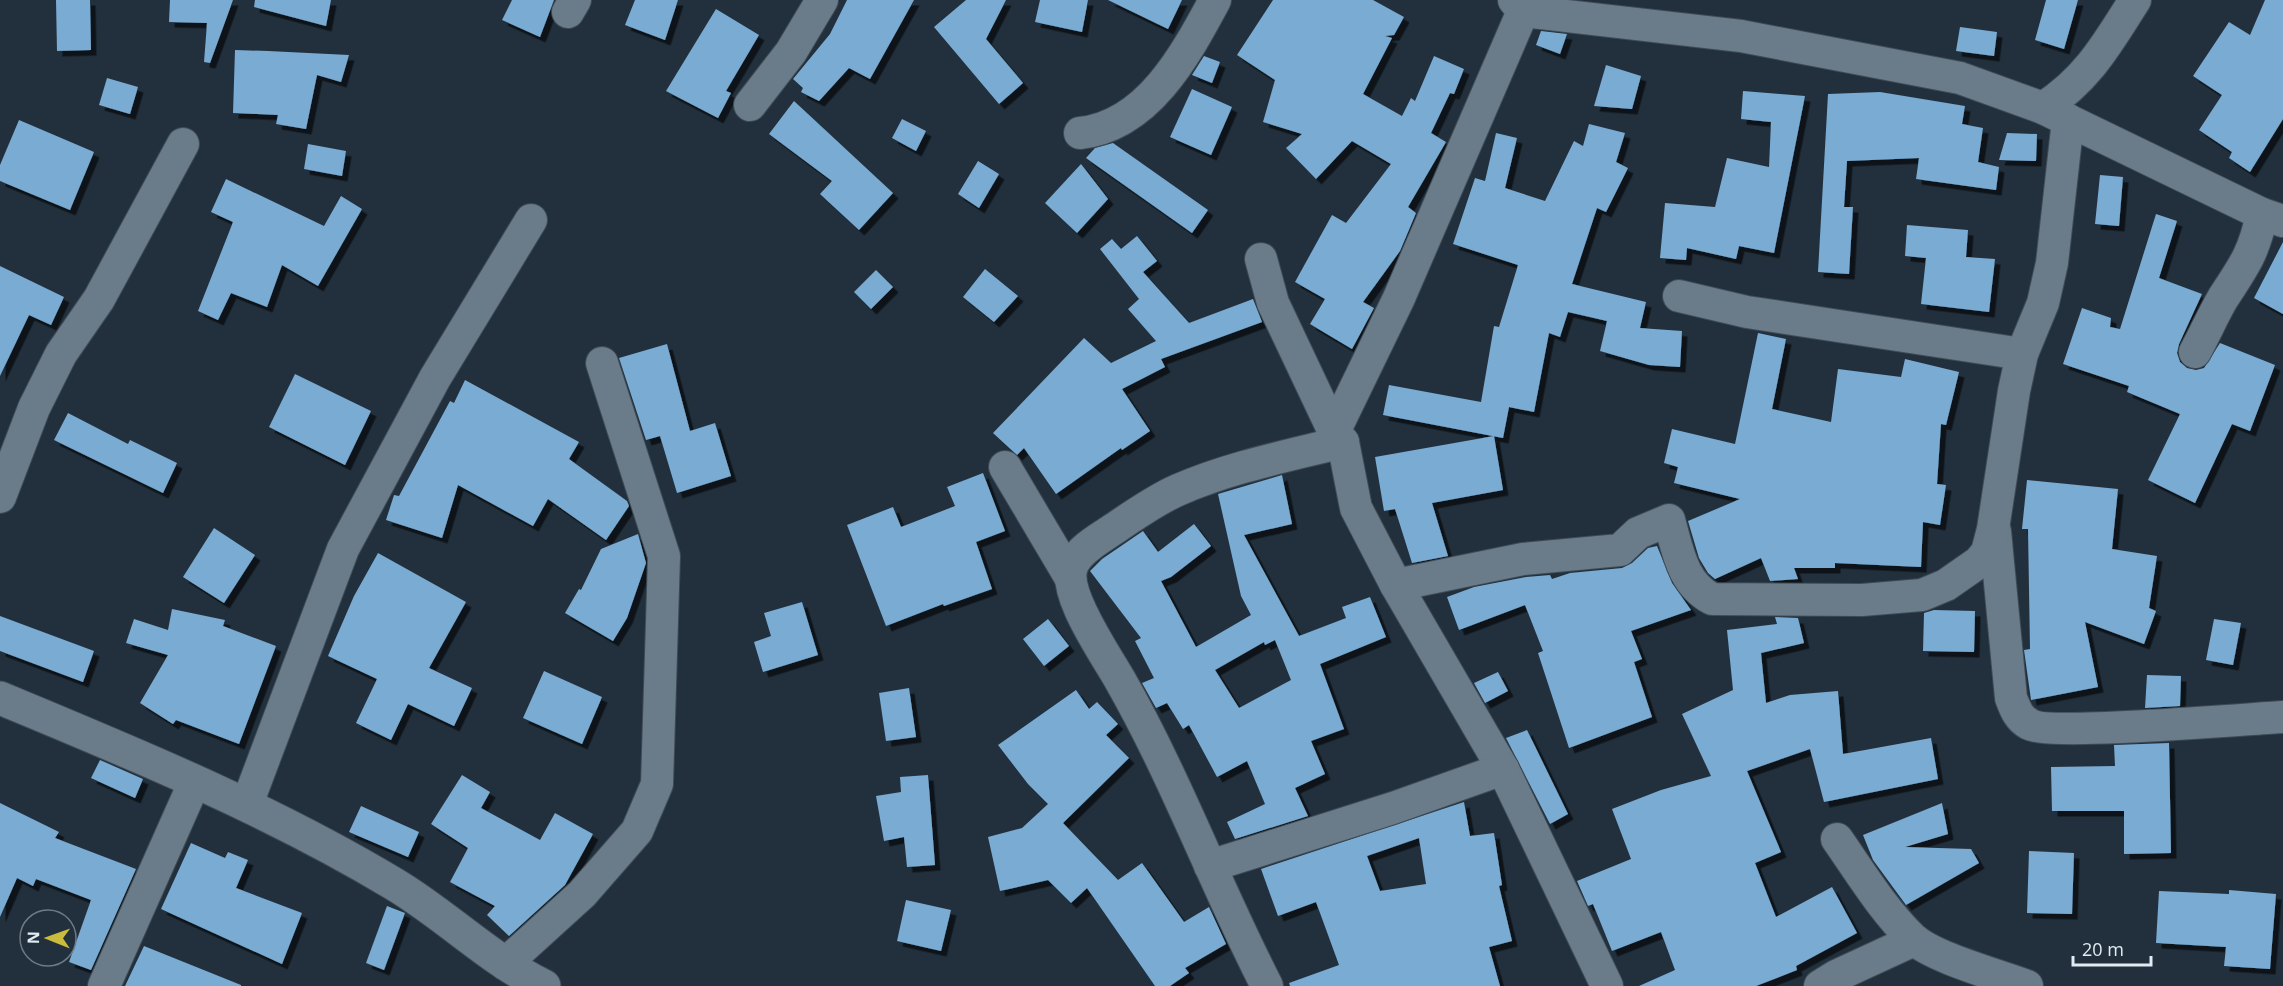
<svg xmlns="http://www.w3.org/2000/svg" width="2283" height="986" font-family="'Open Sans',sans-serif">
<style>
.building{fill:#7aabd3;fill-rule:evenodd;filter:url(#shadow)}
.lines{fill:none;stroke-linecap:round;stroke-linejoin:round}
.street-casing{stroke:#3e4b55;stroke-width:34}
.secondary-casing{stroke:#3e4b55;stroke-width:35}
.street{stroke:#6a7b89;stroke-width:32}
.secondary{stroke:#6a7b89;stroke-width:33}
</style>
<defs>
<filter id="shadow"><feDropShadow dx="5.5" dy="5.5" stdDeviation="0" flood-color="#0009"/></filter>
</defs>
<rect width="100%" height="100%" fill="#21303c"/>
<!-- building -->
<g class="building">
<polygon points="56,0 90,0 91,50 57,51"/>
<polygon points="170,0 233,0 210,63 204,62 207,23 169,22"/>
<polygon points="255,0 331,0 326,26 254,7"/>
<polygon points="512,0 554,0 540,37 502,20"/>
<polygon points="635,0 678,0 665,40 625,25"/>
<polygon points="847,0 914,0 870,79 849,68 819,101 801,92 803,88 793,79 830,34"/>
<polygon points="966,0 1006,0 986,39 1023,83 999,104 934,27"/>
<polygon points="1040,0 1088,0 1082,32 1035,22"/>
<polygon points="1108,0 1182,0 1168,29"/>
<polygon points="1273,0 1373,0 1404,17 1394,35 1385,36 1392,38 1363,94 1402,116 1411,98 1415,101 1434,56 1464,69 1454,94 1450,93 1431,133 1446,142 1408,207 1416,213 1400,251 1363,302 1374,308 1352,349 1310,324 1325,299 1295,282 1332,215 1346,223 1391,164 1352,141 1316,179 1286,148 1302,134 1263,122 1275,80 1237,55"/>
<polygon points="2046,0 2078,0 2064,49 2035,40"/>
<polygon points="2265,0 2283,0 2283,119 2250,172 2229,158 2232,152 2199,130 2222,95 2193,76 2229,22 2250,35"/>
<polygon points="716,9 759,35 726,91 731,93 718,118 666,91"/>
<polygon points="1960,27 1997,32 1994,56 1956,51"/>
<polygon points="1541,31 1567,34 1560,54 1536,45"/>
<polygon points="235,50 268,51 349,55 341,82 317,75 306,129 276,124 278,115 233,113"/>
<polygon points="1204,56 1220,62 1212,83 1192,75"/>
<polygon points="1606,65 1641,76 1632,109 1594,106"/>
<polygon points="107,78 138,87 130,114 99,105"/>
<polygon points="1192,89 1232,107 1211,155 1170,137"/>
<polygon points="1743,91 1805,96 1774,253 1739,246 1736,259 1687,248 1686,260 1660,258 1665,203 1715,207 1727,158 1769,167 1771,122 1741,119"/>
<polygon points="1880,92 1965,106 1962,124 1983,128 1978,162 1999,167 1996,190 1916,179 1919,158 1847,161 1844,207 1853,207 1849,274 1818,272 1828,94"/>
<polygon points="794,101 893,193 859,230 820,194 832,181 769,134"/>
<polygon points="902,119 926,131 916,151 892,138"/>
<polygon points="19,120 94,152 70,210 0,181 0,165"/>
<polygon points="1589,124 1625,133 1616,162 1628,168 1606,212 1597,208 1572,284 1646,302 1640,328 1682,331 1680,367 1649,365 1600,351 1607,321 1568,312 1560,337 1549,333 1534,412 1509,407 1503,438 1383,415 1389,385 1481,402 1494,326 1499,327 1518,265 1453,244 1475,178 1485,181 1496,133 1517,138 1505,188 1545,201 1574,141 1583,146"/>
<polygon points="2007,133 2037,134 2036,161 1999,160"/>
<polygon points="1113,143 1208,210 1192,233 1086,158 1095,148"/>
<polygon points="308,144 346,151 342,176 304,169"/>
<polygon points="978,161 999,174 979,208 958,194"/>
<polygon points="1081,164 1108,199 1077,233 1045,203"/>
<polygon points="2100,175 2123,177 2119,226 2095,224"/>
<polygon points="226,179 324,226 341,196 362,209 318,286 282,265 267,307 231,293 218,320 198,311 233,222 211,212"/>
<polygon points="2156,214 2177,221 2159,278 2202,294 2179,344 2177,353 2180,362 2187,368 2196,370 2204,368 2220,343 2275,365 2250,431 2232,424 2195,503 2148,480 2180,414 2127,392 2129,386 2063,364 2082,308 2111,318 2110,327 2120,329"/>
<polygon points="1907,225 1968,230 1966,257 1995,259 1989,312 1921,304 1926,258 1905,256"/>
<polygon points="1137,236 1157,261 1143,272 1189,323 1253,299 1262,322 1161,359 1165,367 1122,389 1150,431 1122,450 1121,448 1056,494 1024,448 1017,455 993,433 1084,338 1111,363 1156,341 1128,309 1139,299 1100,249 1112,239 1121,249"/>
<polygon points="2283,242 2283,314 2254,298"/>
<polygon points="0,266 64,297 51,325 29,315 0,376"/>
<polygon points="985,269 1018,296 994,322 963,297"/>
<polygon points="876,270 893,287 871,309 854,292"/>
<polygon points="1758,333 1786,339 1772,409 1831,422 1838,369 1901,377 1905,359 1959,372 1946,425 1941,424 1937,484 1946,485 1940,525 1923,522 1921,567 1835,563 1835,568 1794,568 1798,579 1770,581 1761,558 1715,579 1708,573 1699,558 1688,521 1740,499 1674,483 1678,467 1664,463 1672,429 1735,444"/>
<polygon points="667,344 690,431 715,423 731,476 677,493 660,436 646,440 619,358"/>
<polygon points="295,374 371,411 345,465 269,427"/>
<polygon points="465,380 579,442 569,459 627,501 629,506 606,540 548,499 533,526 458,485 442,538 386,520 394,495 399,496 450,401 454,403"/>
<polygon points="68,413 128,444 130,440 177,463 163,493 54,440"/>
<polygon points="1494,436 1503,490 1432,503 1448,556 1412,563 1395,509 1384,511 1375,457"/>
<polygon points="983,473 1005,531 976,542 992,589 944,606 943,604 886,626 847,525 893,507 901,527 955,506 947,487"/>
<path d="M 1282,475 L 1292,524 L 1244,535 L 1299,636 L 1346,618 L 1342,607 L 1370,597 L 1386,637 L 1320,664 L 1344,729 L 1311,741 L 1325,774 L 1295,788 L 1308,816 L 1235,839 L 1227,822 L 1265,804 L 1247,761 L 1217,777 L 1189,725 L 1183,729 L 1167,703 L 1156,708 L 1142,683 L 1154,678 L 1135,641 L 1141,638 L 1090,571 L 1102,559 L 1143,531 L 1158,552 L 1194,524 L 1211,546 L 1171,577 L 1161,581 L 1196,647 L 1251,615 L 1241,596 L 1218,494 ZM 1275,640 L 1291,680 L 1239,708 L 1215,670 L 1264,642 L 1265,645 Z"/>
<polygon points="2027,480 2118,489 2112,549 2157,556 2149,608 2156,611 2144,644 2085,622 2098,687 2031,700 2024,650 2030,649 2028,529 2022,529"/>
<polygon points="214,528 255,555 224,603 183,577"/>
<polygon points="638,534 646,563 627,618 613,641 565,613 579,589 581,590 601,549"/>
<polygon points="1657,546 1672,583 1691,610 1631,631 1642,659 1634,662 1652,717 1569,748 1538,653 1543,651 1525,605 1459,630 1447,597 1474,587 1526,577 1550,575 1552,579 1570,573 1622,568 1632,563 1648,548"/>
<polygon points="378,553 466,602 429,668 472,688 454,726 408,704 391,740 356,723 377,679 328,656 354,596"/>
<polygon points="802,602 818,655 763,672 754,642 771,636 764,613"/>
<polygon points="172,609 225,620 223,626 276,646 239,744 176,720 173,724 140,703 168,655 126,643 134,619 168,630"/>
<polygon points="1934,610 1975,611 1974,652 1923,651 1924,613"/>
<polygon points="0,616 94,651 83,682 0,651"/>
<polygon points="1775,617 1798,618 1804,643 1761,653 1766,703 1790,695 1838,691 1843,754 1931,738 1938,779 1824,802 1810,749 1747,771 1781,852 1755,863 1776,917 1832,887 1857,933 1796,966 1797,970 1756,986 1639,986 1675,970 1661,932 1612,951 1593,904 1588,906 1577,881 1631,859 1612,809 1661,790 1711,776 1682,714 1733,690 1727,630 1777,624"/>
<polygon points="1048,619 1069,646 1044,666 1023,639"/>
<polygon points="2214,619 2241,623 2233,665 2206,660"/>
<polygon points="544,671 602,697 582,744 523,718"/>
<polygon points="1498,672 1508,691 1485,703 1474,683"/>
<polygon points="2147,675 2181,676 2180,706 2145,708"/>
<polygon points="909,688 916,737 886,741 879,693"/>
<polygon points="1076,690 1089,709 1097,702 1118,724 1106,735 1129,758 1063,823 1118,880 1142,863 1184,922 1209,907 1226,944 1185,968 1189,973 1170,986 1155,986 1087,888 1071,903 1048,880 1000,891 988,837 1022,828 1048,804 1028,784 998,745"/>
<polygon points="1527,730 1568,814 1550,824 1506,738"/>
<polygon points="2169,743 2171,853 2124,854 2124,811 2052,811 2051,767 2115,766 2114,745"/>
<polygon points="100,760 143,779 135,798 91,778"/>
<polygon points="462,775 490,792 481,808 540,840 555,813 593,834 565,885 509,936 487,915 495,906 450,882 468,848 431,824"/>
<polygon points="928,775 935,865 907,867 904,837 884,841 876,796 901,792 900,777"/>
<path d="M 1464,802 L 1470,836 L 1494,833 L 1502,885 L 1499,886 L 1512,941 L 1489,947 L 1500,986 L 1290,986 L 1289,983 L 1339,965 L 1316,902 L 1278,916 L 1261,869 ZM 1419,838 L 1426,884 L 1380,891 L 1367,856 Z"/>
<polygon points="0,803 59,832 55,838 136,869 91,970 69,962 91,900 36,879 33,886 17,878 0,917"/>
<polygon points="1942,803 1948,834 1905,847 1971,849 1979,863 1906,905 1873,860 1863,835"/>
<polygon points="361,806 419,832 408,857 349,832"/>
<polygon points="191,843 225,858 228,852 248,860 236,888 302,913 282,964 161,909"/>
<polygon points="2029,851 2074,853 2072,914 2027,913"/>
<polygon points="2229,890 2276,894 2270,969 2224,966 2226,947 2156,943 2159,891 2229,894"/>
<polygon points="906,900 951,910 941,951 897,941"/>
<polygon points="387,906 405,913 384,970 366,963"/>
<polygon points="144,946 241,985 241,986 125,986"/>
</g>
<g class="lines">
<defs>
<g id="street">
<polyline points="1523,11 1741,36 1960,78 2043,108 2262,214 2283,221"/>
<polyline points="568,12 575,0"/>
<polyline points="750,105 791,52 822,0"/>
<path d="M 2043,108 C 2088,79 2107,44 2135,0"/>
<path d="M 1080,133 C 1148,126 1186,54 1215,0"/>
<polyline points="1261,259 1273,303 1334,432 1343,442 1356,508 1396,585 1503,769 1607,986"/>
<polyline points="1679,296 1747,312 2022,354"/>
<path d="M 2195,352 C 2205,334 2213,315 2223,298 C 2244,266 2254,253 2262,214"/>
<polyline points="1334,432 1399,298 1523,11 1514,0"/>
<polyline points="1005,467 1069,575"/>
<polyline points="0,497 34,408 61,354 99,299 183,144"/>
<path d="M 1995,531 L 2011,698 C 2015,708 2018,718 2029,724 C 2048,736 2247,719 2283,717"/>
<path d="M 1396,585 L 1523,559 L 1620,550 L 1638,533 L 1669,520 C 1678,551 1682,583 1712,599 L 1862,600 L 1922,595 L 1946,585 L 1979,562 L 1987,552 L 1993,529 L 2014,391 L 2022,354 L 2043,303 L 2052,263 L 2068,120"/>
<polyline points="247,804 343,549 435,378 531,220"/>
<path d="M 1837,839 C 1860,872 1883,910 1912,938 C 1934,958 1998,975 2027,986"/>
<polyline points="1210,866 1393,808 1503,769"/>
<polyline points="505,964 582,894 637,831 657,784 664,556 602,363"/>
<polyline points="104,986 195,781"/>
<path d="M 1267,986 C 1215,885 1176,778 1120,680 C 1106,655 1058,588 1074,562 C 1082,548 1099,539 1112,530 C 1133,516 1155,500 1178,490 C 1231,467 1287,456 1343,442"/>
<polyline points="1820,986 1836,976 1914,940"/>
</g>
<path id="secondary" d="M 0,698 C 135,754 269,809 394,884 C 446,915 489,959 544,986"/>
</defs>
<!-- street casing -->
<use href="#street" class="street-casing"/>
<!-- secondary casing -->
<use href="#secondary" class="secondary-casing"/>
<!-- street -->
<use href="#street" class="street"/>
<!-- secondary -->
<use href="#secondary" class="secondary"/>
</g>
<!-- north arrow -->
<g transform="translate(48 938) rotate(271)"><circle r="28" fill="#21303c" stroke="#6e7b85" stroke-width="1.5"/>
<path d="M0-4.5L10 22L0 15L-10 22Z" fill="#c9bb3b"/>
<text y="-9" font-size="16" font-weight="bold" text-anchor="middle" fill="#e1ebf3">N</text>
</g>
<!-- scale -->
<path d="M2073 956v9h78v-9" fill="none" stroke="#e1ebf3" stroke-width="3"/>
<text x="2082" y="956" font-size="18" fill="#e1ebf3" stroke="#21303c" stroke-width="4.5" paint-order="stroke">20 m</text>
</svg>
